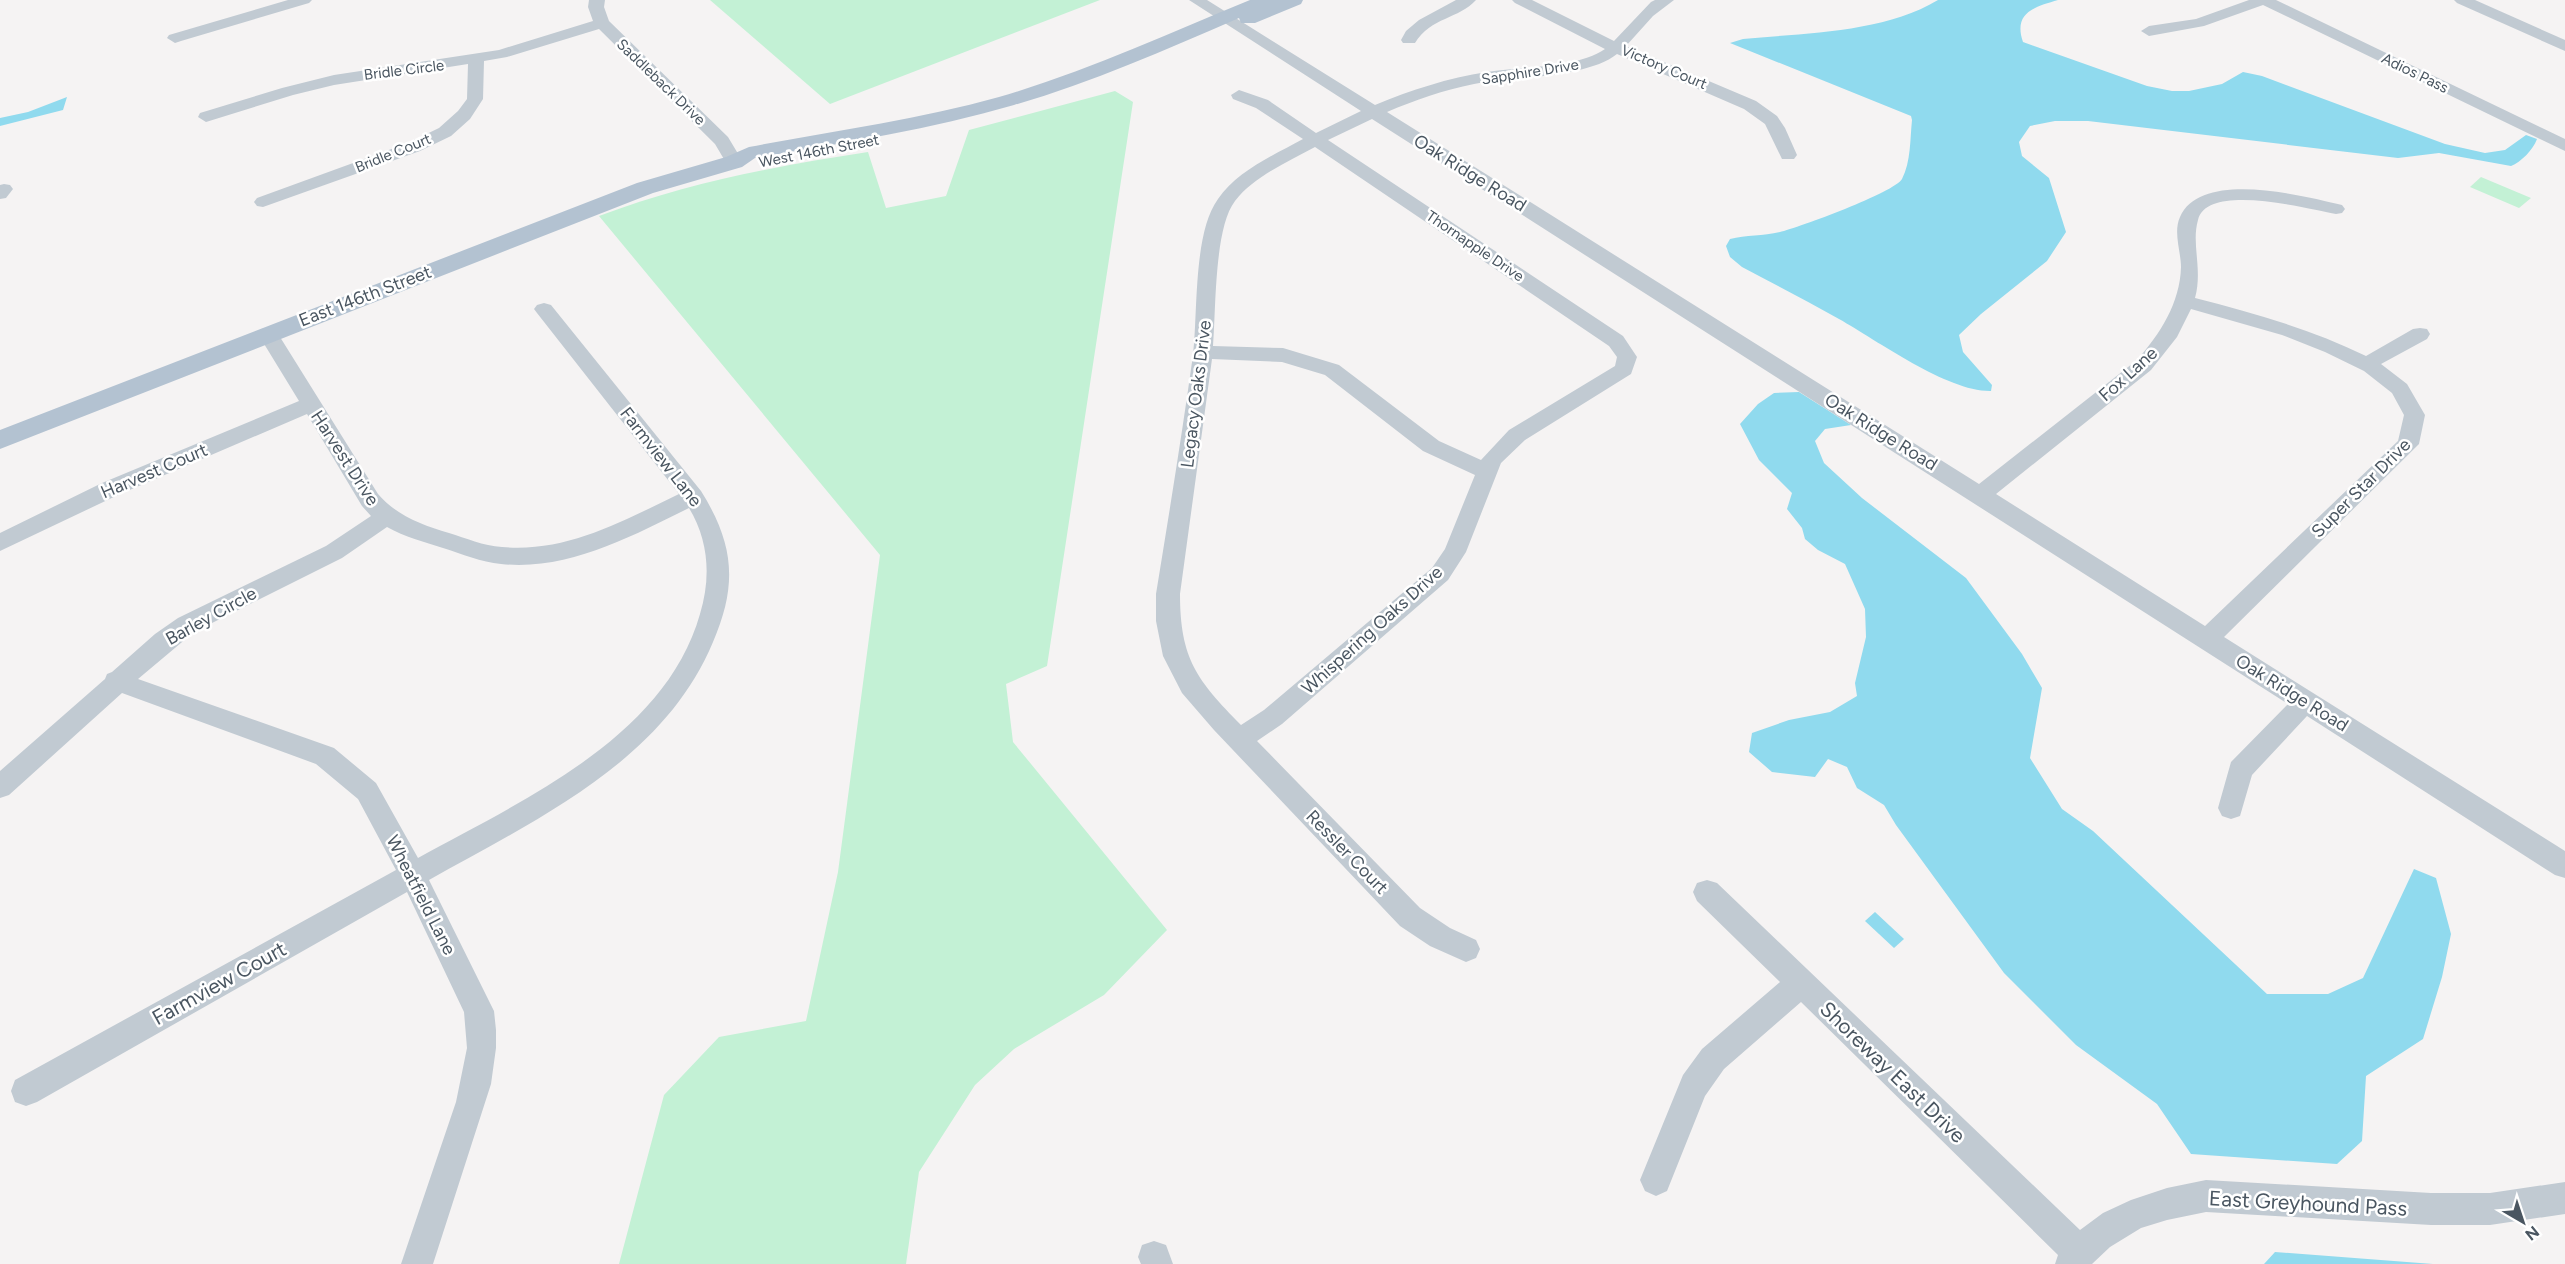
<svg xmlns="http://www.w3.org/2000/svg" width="2565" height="1264" font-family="Figtree,sans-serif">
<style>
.green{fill:#c3f1d5}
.water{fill:#90daee}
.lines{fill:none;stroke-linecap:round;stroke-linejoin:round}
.minor{fill:#c1cad2;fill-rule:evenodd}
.major{fill:#b3c2d1;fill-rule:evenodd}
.labels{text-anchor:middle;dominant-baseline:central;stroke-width:5;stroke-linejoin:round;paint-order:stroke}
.far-street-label{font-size:15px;fill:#4a5661;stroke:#fff}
.street-label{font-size:18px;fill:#4a5661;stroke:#fff}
.near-street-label{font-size:21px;fill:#4a5661;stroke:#fff}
</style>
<rect width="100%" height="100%" fill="#f5f3f3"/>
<!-- green -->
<g class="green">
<polygon points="710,0 1100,0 830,104"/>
<path d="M 1115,91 L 1133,102 L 1047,666 L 1006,684 L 1013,742 L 1167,930 L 1104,995 L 1014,1049 L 975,1085 L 919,1172 L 906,1264 L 619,1264 L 664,1095 L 719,1037 L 806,1021 L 838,872 L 880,555 L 599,216 C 686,183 776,166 868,152 L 886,208 L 946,196 L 969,130 Z"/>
<polygon points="2481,177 2531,198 2519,208 2470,187"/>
</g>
<!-- water -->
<g class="water">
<path d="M 1938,0 L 2058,0 C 2034,7 2013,13 2023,42 L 2147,86 L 2172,91 L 2189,91 L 2222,84 L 2243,72 L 2262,76 L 2445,144 L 2485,153 L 2505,150 L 2526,135 L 2537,139 C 2533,150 2521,162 2511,166 L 2439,153 L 2398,158 L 2088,121 L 2055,121 L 2030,126 L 2019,142 L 2022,156 L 2049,178 L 2066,232 L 2047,261 L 1981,314 L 1959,335 L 1963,352 L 1992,385 L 1991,391 C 1948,392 1878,341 1839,319 C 1807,301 1774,284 1742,267 L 1730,257 L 1726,246 L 1730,239 C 1746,235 1763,236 1780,232 C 1798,228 1895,192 1902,179 C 1911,162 1910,139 1912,120 L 1911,116 L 1730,43 L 1743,39 C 1805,33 1883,33 1938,0 Z"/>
<polygon points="67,97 63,110 0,126 0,118 28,112"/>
<polygon points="1799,392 1851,425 1825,429 1815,441 1824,463 1862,498 1966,578 2022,654 2042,688 2030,758 2062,809 2093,831 2267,994 2328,994 2363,978 2414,869 2436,878 2451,934 2442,977 2423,1039 2366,1076 2362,1141 2337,1164 2191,1154 2157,1104 2076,1045 2004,973 1896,825 1884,805 1857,788 1847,767 1828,759 1815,777 1772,772 1749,752 1752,733 1789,720 1830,712 1857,696 1855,683 1866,637 1865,609 1845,564 1818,550 1805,539 1802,528 1787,509 1792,493 1759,460 1740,424 1758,404 1774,393"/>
<polygon points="1875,912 1904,939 1894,948 1865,921"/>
<polygon points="2275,1252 2433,1264 2434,1264 2264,1264"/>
</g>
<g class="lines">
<!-- minor -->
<g class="minor">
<polygon points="288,0 312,0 309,3 181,41 175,43 167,38 169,35"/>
<polygon points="589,0 605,0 604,7 609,21 728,137 743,162 740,166 728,166 715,144 599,29 507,57 484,61 483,99 470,119 451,136 420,151 263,207 257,206 254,202 257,198 408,143 439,128 458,111 467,99 468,64 334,85 293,95 206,122 198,117 200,113 282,88 334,75 499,50 593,21 588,7"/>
<path d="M 1189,0 L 1207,0 L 1375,105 C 1411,90 1448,78 1487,72 C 1523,66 1575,69 1605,49 L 1515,3 L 1512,0 L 1532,0 L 1614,41 L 1651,2 L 1655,0 L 1674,0 L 1653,16 L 1626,46 L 1756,101 L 1777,116 L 1785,128 L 1797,155 L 1794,159 L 1782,159 L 1765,124 L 1744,109 L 1617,54 C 1587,78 1513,77 1474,84 C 1444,90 1415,100 1387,112 L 1979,484 L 2137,360 C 2160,334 2180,303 2181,267 C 2181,252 2173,232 2180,217 C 2201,169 2304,196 2342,205 L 2345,209 L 2342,213 L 2336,214 C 2309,209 2207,182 2198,220 C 2191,244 2203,269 2195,298 C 2253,313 2311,329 2366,356 L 2413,329 L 2420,328 L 2427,329 L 2430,334 L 2427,339 L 2381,364 L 2407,384 L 2425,415 L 2419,444 L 2224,637 L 2565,851 L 2565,878 L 2555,875 L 2307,716 L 2252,775 L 2240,816 L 2231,819 L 2222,816 L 2218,808 L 2231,762 L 2288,704 L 1372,119 L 1328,140 L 1623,336 L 1637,357 L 1631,374 L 1525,440 L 1501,463 L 1466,552 L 1448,580 L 1282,724 L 1257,741 L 1420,908 L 1450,928 L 1476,940 L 1480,949 L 1476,958 L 1466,962 L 1430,946 L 1400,926 L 1214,730 L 1182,693 L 1163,656 L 1156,621 L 1156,594 C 1169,514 1182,435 1193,355 C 1198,313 1193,233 1218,199 C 1237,171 1274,155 1303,139 L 1256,108 L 1233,99 L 1231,95 L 1239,90 L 1268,100 L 1316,133 L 1361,111 ZM 1315,147 L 1609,346 L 1617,357 L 1615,366 L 1509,430 L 1481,460 L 1439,441 L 1339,365 L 1283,348 L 1213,346 C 1216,311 1214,228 1235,201 C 1254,176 1288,162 1315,147 ZM 2191,309 L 2282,335 L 2325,352 L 2364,371 L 2392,393 L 2404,415 L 2398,441 L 2205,626 L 1996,494 L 2151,370 L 2177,337 ZM 1212,359 L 1282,362 L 1325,375 L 1423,451 L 1475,475 L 1445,549 L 1432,568 L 1264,710 L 1241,725 C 1197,680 1180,659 1180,594 Z"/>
<path d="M 1456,0 L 1476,0 C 1459,19 1431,17 1415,43 L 1403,43 L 1401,40 L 1406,31 L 1419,20 Z"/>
<polygon points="2249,0 2276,0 2565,139 2565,151 2263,5 2204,26 2149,36 2141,31 2149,26 2196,19"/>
<polygon points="2454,0 2475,0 2565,40 2565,51 2457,3"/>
<polygon points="4,184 10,185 13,189 6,198 0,199 0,185"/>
<path d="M 544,303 L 551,305 L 701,491 C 734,544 738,584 713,642 C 663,762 537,819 429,880 L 489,1001 L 494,1011 L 496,1030 L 496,1048 L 491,1084 L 433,1264 L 401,1264 L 456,1102 L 467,1048 L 464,1012 L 407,892 L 37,1102 L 26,1106 L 15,1102 L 11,1091 L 15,1080 L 396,870 L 358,799 L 316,764 L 122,693 L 9,795 L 0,798 L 0,771 L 105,679 L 107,674 L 112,672 L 155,634 L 178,618 L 326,546 L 371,516 L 362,506 L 307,414 L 118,495 L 0,551 L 0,533 L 102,483 L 299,401 L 258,334 L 261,329 L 268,328 L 275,329 L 378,494 C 397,516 422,525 449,533 C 466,538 483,546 502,547 C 566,553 623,521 679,494 L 537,313 L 534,309 L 537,305 ZM 689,508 C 709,541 711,578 700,614 C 665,738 521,801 418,858 L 376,783 L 334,748 L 138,679 L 194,632 L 342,558 L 387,527 C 405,537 424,542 443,548 C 462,554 481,562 501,564 C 568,571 630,537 689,508 Z"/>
<polygon points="1707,880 1717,883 2080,1230 2103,1213 2131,1200 2167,1188 2206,1180 2431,1193 2490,1193 2565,1182 2565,1214 2490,1225 2431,1225 2206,1212 2167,1220 2141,1228 2110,1247 2092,1264 2055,1264 2058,1255 1801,1002 1724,1069 1705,1096 1667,1191 1656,1196 1645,1191 1640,1180 1683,1075 1702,1049 1780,982 1697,901 1693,892 1697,883"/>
<polygon points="1154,1241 1166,1245 1173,1264 1141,1264 1138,1257 1142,1245"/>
</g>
<!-- major -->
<path class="major" d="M 1250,0 L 1303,0 L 1301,4 L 1255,23 L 1241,23 L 1239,18 C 1165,50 1091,83 1014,105 C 929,130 842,143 755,158 L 742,167 L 653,193 L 0,449 L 0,430 L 637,183 L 726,157 L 749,147 C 832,131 917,120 999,97 C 1085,72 1167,34 1250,0 Z"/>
</g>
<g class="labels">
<!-- far-street labels -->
<g class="far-street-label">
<text transform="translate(1664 67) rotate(23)">Victory Court</text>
<text transform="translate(404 70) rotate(-7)">Bridle Circle</text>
<text transform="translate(1530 72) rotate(-9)">Sapphire Drive</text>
<text transform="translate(2415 73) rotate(26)">Adios Pass</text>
<text transform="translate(661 82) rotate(44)">Saddleback Drive</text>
<text transform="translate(819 151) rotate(-11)">West 146th Street</text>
<text transform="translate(393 153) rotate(-22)">Bridle Court</text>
<text transform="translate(1475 246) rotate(34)">Thornapple Drive</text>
</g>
<!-- street labels -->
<g class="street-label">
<text transform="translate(1470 173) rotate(32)">Oak Ridge Road</text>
<text transform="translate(365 296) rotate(-21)">East 146th Street</text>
<text transform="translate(2128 374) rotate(-42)">Fox Lane</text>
<text transform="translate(1196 394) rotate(-83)">Legacy Oaks Drive</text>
<text transform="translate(1881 432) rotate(32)">Oak Ridge Road</text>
<text transform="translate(661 457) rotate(52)">Farmview Lane</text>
<text transform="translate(345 458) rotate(57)">Harvest Drive</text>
<text transform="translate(154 471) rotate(-23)">Harvest Court</text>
<text transform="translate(2361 488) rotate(-45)">Super Star Drive</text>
<text transform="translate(211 616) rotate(-29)">Barley Circle</text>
<text transform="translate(1372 630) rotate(-42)">Whispering Oaks Drive</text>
<text transform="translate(2292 693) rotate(32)">Oak Ridge Road</text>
<text transform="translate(1347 852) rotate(46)">Ressler Court</text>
<text transform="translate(421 895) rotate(63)">Wheatfield Lane</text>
</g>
<!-- near-street labels -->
<g class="near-street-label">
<text transform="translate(219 983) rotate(-29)">Farmview Court</text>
<text transform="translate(1893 1072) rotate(44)">Shoreway East Drive</text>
<text transform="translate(2308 1203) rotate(3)">East Greyhound Pass</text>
</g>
</g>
<!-- north arrow -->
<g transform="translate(2523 1222) rotate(141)" stroke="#ffffff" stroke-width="4.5" paint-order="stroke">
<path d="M0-4.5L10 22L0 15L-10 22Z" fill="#4a5661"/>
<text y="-9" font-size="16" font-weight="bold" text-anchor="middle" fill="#4a5661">N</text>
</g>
</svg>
